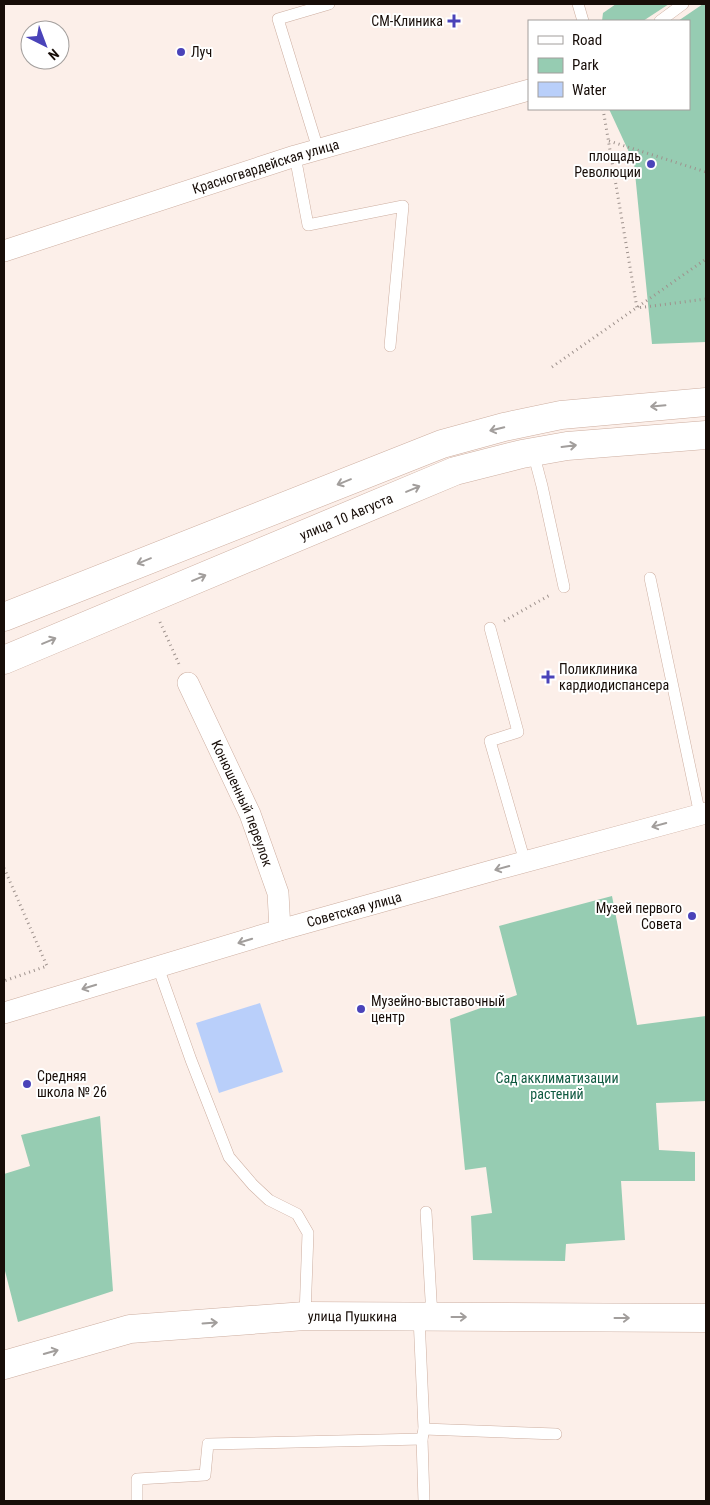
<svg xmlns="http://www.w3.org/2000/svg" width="710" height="1505" font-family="'Roboto Condensed',sans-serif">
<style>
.green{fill:#96ccb2}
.water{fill:#b9cffa}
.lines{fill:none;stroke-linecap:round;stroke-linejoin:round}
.lane-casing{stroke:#cdaea0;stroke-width:12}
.street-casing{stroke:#cdaea0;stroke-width:22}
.secondary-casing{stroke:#cdaea0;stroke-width:29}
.highway-casing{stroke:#cdaea0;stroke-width:29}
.path{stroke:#9e928d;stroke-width:3;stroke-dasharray:1 4;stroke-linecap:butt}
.lane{stroke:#fff;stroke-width:11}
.street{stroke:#fff;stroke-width:21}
.secondary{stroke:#fff;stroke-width:28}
.highway{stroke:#fff;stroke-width:28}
.oneway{stroke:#a29e9c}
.poi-dot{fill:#4a43b9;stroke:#fff;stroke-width:2}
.labels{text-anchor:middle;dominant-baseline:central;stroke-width:4;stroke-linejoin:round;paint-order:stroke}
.poi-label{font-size:14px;fill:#170d08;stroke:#fff;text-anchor:start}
.street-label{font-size:14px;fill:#170d08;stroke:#fff}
.park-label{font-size:14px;fill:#0f5a40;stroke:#fff}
</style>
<rect width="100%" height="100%" fill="#fcefe9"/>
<!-- green -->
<g class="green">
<polygon points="616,4 669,4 643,21 602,21 603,13"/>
<polygon points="703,4 706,4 706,342 652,344 634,163 609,109 689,109 689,21 678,21"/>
<polygon points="612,896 637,1025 706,1016 706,1101 656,1103 659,1150 695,1152 695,1181 621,1181 625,1240 566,1244 565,1261 473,1260 471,1216 492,1213 486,1167 465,1170 450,1019 517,995 499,926"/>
<polygon points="100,1116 113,1291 18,1322 4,1267 4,1174 30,1166 21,1135"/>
</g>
<!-- water -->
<polygon class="water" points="260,1003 283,1072 219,1093 196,1023"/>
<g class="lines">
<defs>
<g id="lane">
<polyline points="578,4 583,21"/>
<polyline points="660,21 683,4"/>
<polyline points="318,149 278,19 329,4"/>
<polyline points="295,156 308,225 403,206 390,346"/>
<polyline points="533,452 542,486 564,587"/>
<polyline points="650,578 700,815"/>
<polyline points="490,628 518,732 490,741 525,862"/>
<polyline points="158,967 191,1060 229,1157 253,1185 269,1200 297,1214 308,1233 305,1316"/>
<polyline points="426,1212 432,1317"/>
<polyline points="419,1317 424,1429 422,1439 424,1501"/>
<polyline points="424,1429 556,1434"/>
<polyline points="137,1501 137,1479 205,1475 208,1444 422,1439"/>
</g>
<g id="street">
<path id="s1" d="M 4,251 L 295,156 L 529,90"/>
<path id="s2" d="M 188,683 L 250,814 L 278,893 L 280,930"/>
<path id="s3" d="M 4,1013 L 280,930 L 498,869 L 706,813"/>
</g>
<g id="secondary">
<path id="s4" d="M 4,1365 L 130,1329 L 305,1316 L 706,1318"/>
</g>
<g id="highway">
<polyline points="4,617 442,444 504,427 561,415 706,402"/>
<path id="s5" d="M 4,660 L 455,471 L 522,454 L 567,446 L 706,435"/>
</g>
</defs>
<!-- lane casing -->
<use href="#lane" class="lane-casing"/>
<!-- street casing -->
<use href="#street" class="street-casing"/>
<!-- secondary casing -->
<use href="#secondary" class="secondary-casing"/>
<!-- highway casing -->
<use href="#highway" class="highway-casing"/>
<!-- path -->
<g class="path">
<polyline points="603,109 637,308 706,299"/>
<polyline points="609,141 706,172"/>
<polyline points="552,367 706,259"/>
<polyline points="504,621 550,595"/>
<polyline points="160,622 179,664"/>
<polyline points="4,868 47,966 4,981"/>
</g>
<!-- lane -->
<use href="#lane" class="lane"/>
<!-- street -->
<use href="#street" class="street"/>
<!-- secondary -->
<use href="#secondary" class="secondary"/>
<!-- highway -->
<use href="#highway" class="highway"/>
</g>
<!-- one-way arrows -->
<defs><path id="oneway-shaft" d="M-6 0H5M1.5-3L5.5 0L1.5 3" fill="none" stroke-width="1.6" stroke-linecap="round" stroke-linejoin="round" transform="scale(1.25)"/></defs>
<g class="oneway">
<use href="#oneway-shaft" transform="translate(658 406) rotate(175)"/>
<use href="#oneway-shaft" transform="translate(497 429) rotate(166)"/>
<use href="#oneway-shaft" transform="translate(569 446) rotate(-7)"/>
<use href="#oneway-shaft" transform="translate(344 482) rotate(158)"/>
<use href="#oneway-shaft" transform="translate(413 489) rotate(-23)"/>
<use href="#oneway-shaft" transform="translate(144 561) rotate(158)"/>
<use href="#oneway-shaft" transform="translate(199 578) rotate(-23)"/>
<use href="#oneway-shaft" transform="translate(49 641) rotate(-23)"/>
<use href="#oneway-shaft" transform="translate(659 825) rotate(165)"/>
<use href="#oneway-shaft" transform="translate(502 868) rotate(165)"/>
<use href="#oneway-shaft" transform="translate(245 941) rotate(163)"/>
<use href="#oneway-shaft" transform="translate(89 987) rotate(163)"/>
<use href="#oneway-shaft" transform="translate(459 1317)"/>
<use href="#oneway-shaft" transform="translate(622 1318)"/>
<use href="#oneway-shaft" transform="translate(210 1323) rotate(-4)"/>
<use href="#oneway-shaft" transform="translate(51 1352) rotate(-16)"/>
</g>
<!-- markers -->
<g class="poi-dot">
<path d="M451.5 13.5h5v5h5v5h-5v5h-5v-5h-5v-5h5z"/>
<circle cx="181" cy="52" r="5"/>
<circle cx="651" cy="164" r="5"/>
<path d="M545.5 669.5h5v5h5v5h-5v5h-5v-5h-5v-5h5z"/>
<circle cx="692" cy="916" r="5"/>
<circle cx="361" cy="1009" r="5"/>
<circle cx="27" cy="1084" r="5"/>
</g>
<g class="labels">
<!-- poi labels -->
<g class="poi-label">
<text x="443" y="21" text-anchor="end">СМ-Клиника</text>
<text x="191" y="52">Луч</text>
<text x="641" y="156" text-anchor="end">площадь<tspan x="641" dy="16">Революции</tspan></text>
<text x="559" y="669">Поликлиника<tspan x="559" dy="16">кардиодиспансера</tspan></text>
<text x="682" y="908" text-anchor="end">Музей первого<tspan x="682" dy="16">Совета</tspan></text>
<text x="371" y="1001">Музейно-выставочный<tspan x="371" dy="16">центр</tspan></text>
<text x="37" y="1076">Средняя<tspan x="37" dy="16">школа № 26</tspan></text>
</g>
<!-- street labels -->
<g class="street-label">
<text stroke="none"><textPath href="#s1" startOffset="275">Красногвардейская улица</textPath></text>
<text stroke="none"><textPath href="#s5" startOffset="371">улица 10 Августа</textPath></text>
<text stroke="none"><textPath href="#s2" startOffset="132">Конюшенный переулок</textPath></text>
<text stroke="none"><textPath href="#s3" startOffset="365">Советская улица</textPath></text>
<text stroke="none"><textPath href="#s4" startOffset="354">улица Пушкина</textPath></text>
</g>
<!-- park labels -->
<g class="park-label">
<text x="557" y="1078">Сад акклиматизации<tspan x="557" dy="16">растений</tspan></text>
</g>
</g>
<!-- border -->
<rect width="710" height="1505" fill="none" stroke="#170d08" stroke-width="10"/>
<!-- legend -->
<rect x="528" y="20" width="162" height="90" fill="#ffffff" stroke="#a29e9c"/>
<rect x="538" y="36" width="25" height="8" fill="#ffffff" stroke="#a29e9c"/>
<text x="572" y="45" font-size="15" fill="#170d08">Road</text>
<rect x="538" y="58" width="25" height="15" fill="#96ccb2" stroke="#a29e9c"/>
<text x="572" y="70" font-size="15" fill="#170d08">Park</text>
<rect x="538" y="82" width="25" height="15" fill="#b9cffa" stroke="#a29e9c"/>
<text x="572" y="95" font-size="15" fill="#170d08">Water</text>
<!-- north arrow -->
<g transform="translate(45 45) rotate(138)"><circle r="24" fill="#ffffff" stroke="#a29e9c"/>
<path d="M0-4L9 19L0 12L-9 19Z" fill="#4a43b9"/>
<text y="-8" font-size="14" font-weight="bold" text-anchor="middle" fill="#170d08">N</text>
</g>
</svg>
